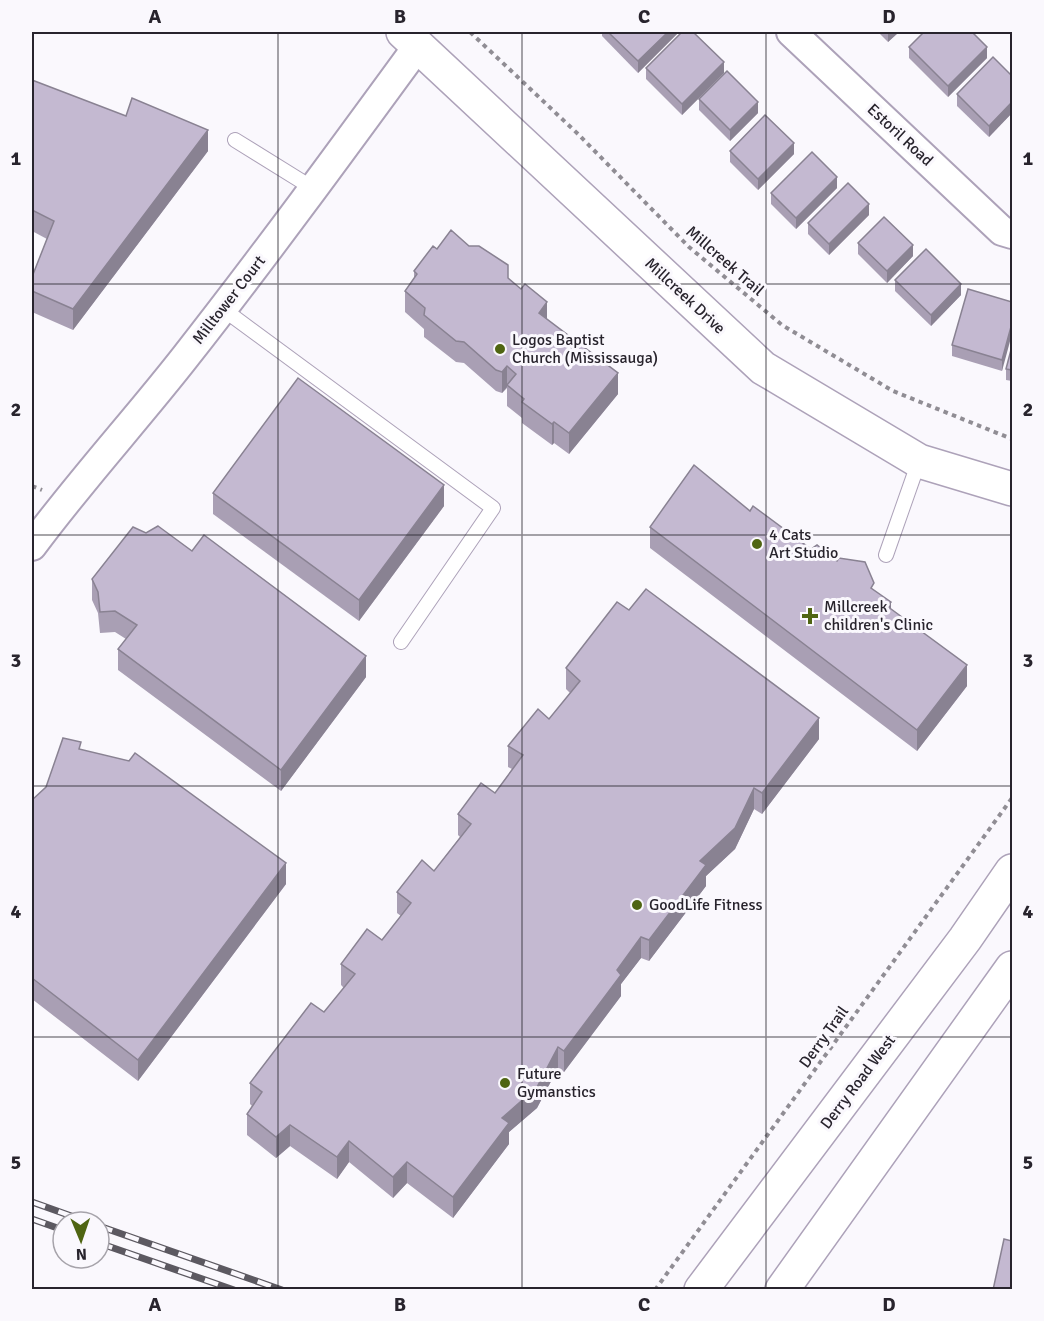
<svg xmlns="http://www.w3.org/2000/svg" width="1044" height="1321" font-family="Signika,sans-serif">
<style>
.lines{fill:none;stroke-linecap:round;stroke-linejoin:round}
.service-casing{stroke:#ada2b9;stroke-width:16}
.minor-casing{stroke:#ada2b9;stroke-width:32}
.tertiary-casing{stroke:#ada2b9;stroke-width:36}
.secondary-casing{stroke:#ada2b9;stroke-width:36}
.path{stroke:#908d94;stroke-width:4;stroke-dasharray:4.5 4.5;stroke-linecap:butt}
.service{stroke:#fff;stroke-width:14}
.minor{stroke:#fff;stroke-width:28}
.tertiary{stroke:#fff;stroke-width:33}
.secondary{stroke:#fff;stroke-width:33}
.rail-casing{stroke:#5c5961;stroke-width:7}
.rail{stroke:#faf8fd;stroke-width:4.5;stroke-dasharray:14;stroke-linecap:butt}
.wall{fill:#a99fb4}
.shaded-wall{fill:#898292}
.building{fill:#c4b9d1;stroke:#898292;stroke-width:1.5}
.grid{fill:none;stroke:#28242d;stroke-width:1.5;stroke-opacity:0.55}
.poi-dot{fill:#4f6512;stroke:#faf8fd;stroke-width:2}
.labels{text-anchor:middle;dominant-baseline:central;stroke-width:6;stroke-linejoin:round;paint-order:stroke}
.street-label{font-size:16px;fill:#28242d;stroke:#faf8fd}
.poi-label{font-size:16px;fill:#28242d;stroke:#faf8fd;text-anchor:start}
.neatline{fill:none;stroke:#28242d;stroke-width:2}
.grid-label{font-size:20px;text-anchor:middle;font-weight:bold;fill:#28242d}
</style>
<rect width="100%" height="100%" fill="#faf8fd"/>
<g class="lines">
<defs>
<g id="service">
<polyline points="235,140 314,189"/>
<polyline points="223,309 493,508 401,642"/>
<polyline points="886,555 919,461"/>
</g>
<g id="minor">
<polyline points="791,32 1002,231 1012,234"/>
<path d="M 32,546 C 80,481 136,420 186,356 C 266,254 342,150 418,46"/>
</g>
<polyline id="tertiary" points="403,32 763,368 919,461 1012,489"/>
<g id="secondary">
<polyline points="701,1290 965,939 1012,871"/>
<polyline points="782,1290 1012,968"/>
</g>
</defs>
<!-- service casing -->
<use href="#service" class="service-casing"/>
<!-- minor casing -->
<use href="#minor" class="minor-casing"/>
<!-- tertiary casing -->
<use href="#tertiary" class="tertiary-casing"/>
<!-- secondary casing -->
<use href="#secondary" class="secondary-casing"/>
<!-- path -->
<g class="path">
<polyline points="470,32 578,134 689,247 782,325 893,391 1012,439"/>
<polyline points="32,486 42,490"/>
<polyline points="655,1290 1012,798"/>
</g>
<!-- service -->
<use href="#service" class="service"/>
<!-- minor -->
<use href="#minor" class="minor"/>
<!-- tertiary -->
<use href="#tertiary" class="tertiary"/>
<!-- secondary -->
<use href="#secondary" class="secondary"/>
<defs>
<g id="rail">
<polyline points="32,1202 88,1222"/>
<polyline points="32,1219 63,1230"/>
<polyline points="99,1226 282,1290"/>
<polyline points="99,1243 234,1290"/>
</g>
</defs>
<!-- rail casing -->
<use href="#rail" class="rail-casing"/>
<!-- rail -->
<use href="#rail" class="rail"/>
</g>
<!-- wall -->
<g class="wall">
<polygon points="602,32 679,32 638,73 602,36"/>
<polygon points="878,32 899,32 888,42"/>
<polygon points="909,47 987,58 948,97 909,58"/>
<polygon points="646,68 724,73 682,115 646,79"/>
<polygon points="1012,76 1012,113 989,137 957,106 957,94"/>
<polygon points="32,80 208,151 73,330 32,312 32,277 47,239 32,231"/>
<polygon points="699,99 758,113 730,141 699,110"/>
<polygon points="730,151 794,154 758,190 730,162"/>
<polygon points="837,188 796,229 771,204 771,193"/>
<polygon points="869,215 829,255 808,234 808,223"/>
<polygon points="858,243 913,256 887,283 858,254"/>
<polygon points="437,249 508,279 618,394 569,454 554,443 552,445 522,423 522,418 507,406 507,388 502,393 496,391 464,363 456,362 424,337 424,329 405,312 405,291 414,278 414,271"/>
<polygon points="895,280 961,295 931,326 895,291"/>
<polygon points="1012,302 1002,371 952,356 952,345"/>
<polygon points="1012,346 1012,381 1006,380 1006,369"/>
<polygon points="213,493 444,506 359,621 213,514"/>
<polygon points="750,511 874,590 891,610 967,686 917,751 650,548 650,527"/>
<polygon points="92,579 366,677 281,791 118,670 118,649 126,639 115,632 100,633 98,613 92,600"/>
<polygon points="566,668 819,739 762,814 754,809 735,849 706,876 706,886 649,961 641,958 621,984 621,996 564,1072 558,1068 537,1108 509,1132 509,1144 453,1218 407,1183 393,1198 349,1162 337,1179 290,1146 276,1158 247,1135 247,1114 252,1106 250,1104 250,1083 324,1012 344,988 341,985 341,964 382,940 401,916 397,913 397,892 434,871 460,837 458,835 458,814 495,793 512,769 508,767 508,746 549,719 570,693 566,689"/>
<polygon points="81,750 286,884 138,1081 32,999 32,800 46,787"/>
</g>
<!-- shaded-wall -->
<g class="shaded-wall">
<polygon points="668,32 679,32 638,73 638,61"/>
<polygon points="888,32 899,32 888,42"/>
<polygon points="987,47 987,58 948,97 948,86"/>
<polygon points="724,62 724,73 682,115 682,104"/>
<polygon points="758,102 758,113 730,141 730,130"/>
<polygon points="1012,102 1012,113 989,137 989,126"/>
<polygon points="208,130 208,151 73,330 73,309"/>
<polygon points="794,143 794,154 758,190 758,179"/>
<polygon points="837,177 837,188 796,229 796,218"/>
<polygon points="869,204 869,215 829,255 829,244"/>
<polygon points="913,245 913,256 887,283 887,271"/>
<polygon points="961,284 961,295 931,326 931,315"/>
<polygon points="547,302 547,323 539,313"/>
<polygon points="1012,323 1012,334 1002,371 1002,360"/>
<polygon points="507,366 507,387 502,393 502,372"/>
<polygon points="618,373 618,394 569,454 569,433"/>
<polygon points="554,422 554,443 552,445 552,424"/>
<polygon points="444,485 444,506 359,621 359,600"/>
<polygon points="891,602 891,623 887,606"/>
<polygon points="366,656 366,677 281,791 281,770"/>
<polygon points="967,665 967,686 917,751 917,730"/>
<polygon points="819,718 819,739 762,814 762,793"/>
<polygon points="754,788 754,809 735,849 706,876 706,886 649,961 649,940 700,861"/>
<polygon points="286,863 286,884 138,1081 138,1060"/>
<polygon points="641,937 641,958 621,984 621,996 564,1072 564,1051 617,970"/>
<polygon points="558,1047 558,1068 537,1108 509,1132 509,1144 453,1218 453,1197 502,1118"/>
<polygon points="290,1125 290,1146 276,1158 276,1137"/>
<polygon points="349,1141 349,1162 337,1179 337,1157"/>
<polygon points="407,1162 407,1183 393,1198 393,1177"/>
</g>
<!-- building -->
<g class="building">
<polygon points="608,32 668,32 638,61"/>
<polygon points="682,32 693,32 724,62 682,104 646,68"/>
<polygon points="924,32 972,32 987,47 948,86 909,47"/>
<polygon points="993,57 1012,76 1012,102 989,126 957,94"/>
<polygon points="727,71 758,102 730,130 699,99"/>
<polygon points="32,80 126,116 132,98 208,130 73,309 32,291 32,277 54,221 32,210"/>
<polygon points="765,115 794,143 758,179 730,151"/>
<polygon points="812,152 837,177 796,218 771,193"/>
<polygon points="848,183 869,204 829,244 808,223"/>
<polygon points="884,217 913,245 887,271 858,243"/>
<polygon points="451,230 469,246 479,246 508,265 508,278 521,289 525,284 547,302 539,313 618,373 569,433 554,422 552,424 522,402 524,399 507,385 516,374 507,366 502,372 496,370 464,342 456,341 424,315 425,308 405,291 417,274 414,271 433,246 437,249"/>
<polygon points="926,249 961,284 931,315 895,280"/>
<polygon points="968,289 1012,302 1012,323 1002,360 952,345"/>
<polygon points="1012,346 1012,370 1006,369"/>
<polygon points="298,378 444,485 359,600 213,493"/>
<polygon points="694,465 750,511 753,506 811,549 817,545 837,561 839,558 865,562 874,583 871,588 891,602 887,606 967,665 917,730 650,527"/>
<polygon points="158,526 192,551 204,535 366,656 281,770 118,649 137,625 115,611 100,612 98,592 92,579 133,527 146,533"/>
<polygon points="646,589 819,718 762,793 754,788 735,828 700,861 706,865 649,940 641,937 617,970 621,975 564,1051 558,1047 537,1087 502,1118 509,1123 453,1197 407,1162 393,1177 349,1141 337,1157 290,1125 276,1137 247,1114 262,1092 250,1083 311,1003 324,1012 355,974 341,964 367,929 382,940 411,903 397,892 422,860 434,871 471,824 458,814 481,783 495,793 523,755 508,746 538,709 549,719 580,681 566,668 617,602 629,610"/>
<polygon points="63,738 81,742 79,749 129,761 135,753 286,863 138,1060 32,978 32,800 46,787"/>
<polygon points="1004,1239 1012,1241 1012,1290 993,1290"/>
</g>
<!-- grid -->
<path class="grid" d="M 278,32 L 278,1290M 522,32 L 522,1290M 766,32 L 766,1290M 32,284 L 1012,284M 32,535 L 1012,535M 32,786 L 1012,786M 32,1037 L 1012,1037"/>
<!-- markers -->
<g class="poi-dot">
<circle cx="500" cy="349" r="6"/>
<circle cx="757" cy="544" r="6"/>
<path d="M807 607h6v6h6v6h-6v6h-6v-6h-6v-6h6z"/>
<circle cx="637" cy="905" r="6"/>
<circle cx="505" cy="1083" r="6"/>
</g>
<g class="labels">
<!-- street labels -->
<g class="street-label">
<text transform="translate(900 135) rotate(43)">Estoril Road</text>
<text transform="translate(725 261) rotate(41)">Millcreek Trail</text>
<text transform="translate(685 296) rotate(43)">Millcreek Drive</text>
<text transform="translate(229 300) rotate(-52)">Milltower Court</text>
<text transform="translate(824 1037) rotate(-54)">Derry Trail</text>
<text transform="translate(858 1082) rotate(-53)">Derry Road West</text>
</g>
<!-- poi labels -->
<g class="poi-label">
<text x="512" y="340">Logos Baptist<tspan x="512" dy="18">Church (Mississauga)</tspan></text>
<text x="769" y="535">4 Cats<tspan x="769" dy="18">Art Studio</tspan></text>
<text x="824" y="607">Millcreek<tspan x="824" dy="18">children's Clinic</tspan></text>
<text x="649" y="905">GoodLife Fitness</text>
<text x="517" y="1074">Future<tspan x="517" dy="18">Gymanstics</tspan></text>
</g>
</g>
<!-- border -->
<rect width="1044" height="1321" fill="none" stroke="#faf8fd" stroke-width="66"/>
<!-- north arrow -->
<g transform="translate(81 1240) rotate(178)"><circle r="28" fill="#faf8fd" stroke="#a6a3aa" stroke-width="1.5"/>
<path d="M0-4.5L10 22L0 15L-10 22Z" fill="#4f6512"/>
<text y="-9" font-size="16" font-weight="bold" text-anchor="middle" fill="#28242d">N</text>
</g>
<rect x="33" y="33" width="978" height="1255" class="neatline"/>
<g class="grid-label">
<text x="155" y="23">A</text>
<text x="400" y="23">B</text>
<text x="644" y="23">C</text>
<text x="889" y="23">D</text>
<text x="16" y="165">1</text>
<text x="1028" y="165">1</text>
<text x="16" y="416">2</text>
<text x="1028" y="416">2</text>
<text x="16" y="667">3</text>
<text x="1028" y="667">3</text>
<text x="16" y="918">4</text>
<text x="1028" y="918">4</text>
<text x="16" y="1169">5</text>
<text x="1028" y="1169">5</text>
<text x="155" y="1311">A</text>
<text x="400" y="1311">B</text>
<text x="644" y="1311">C</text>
<text x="889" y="1311">D</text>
</g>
</svg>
